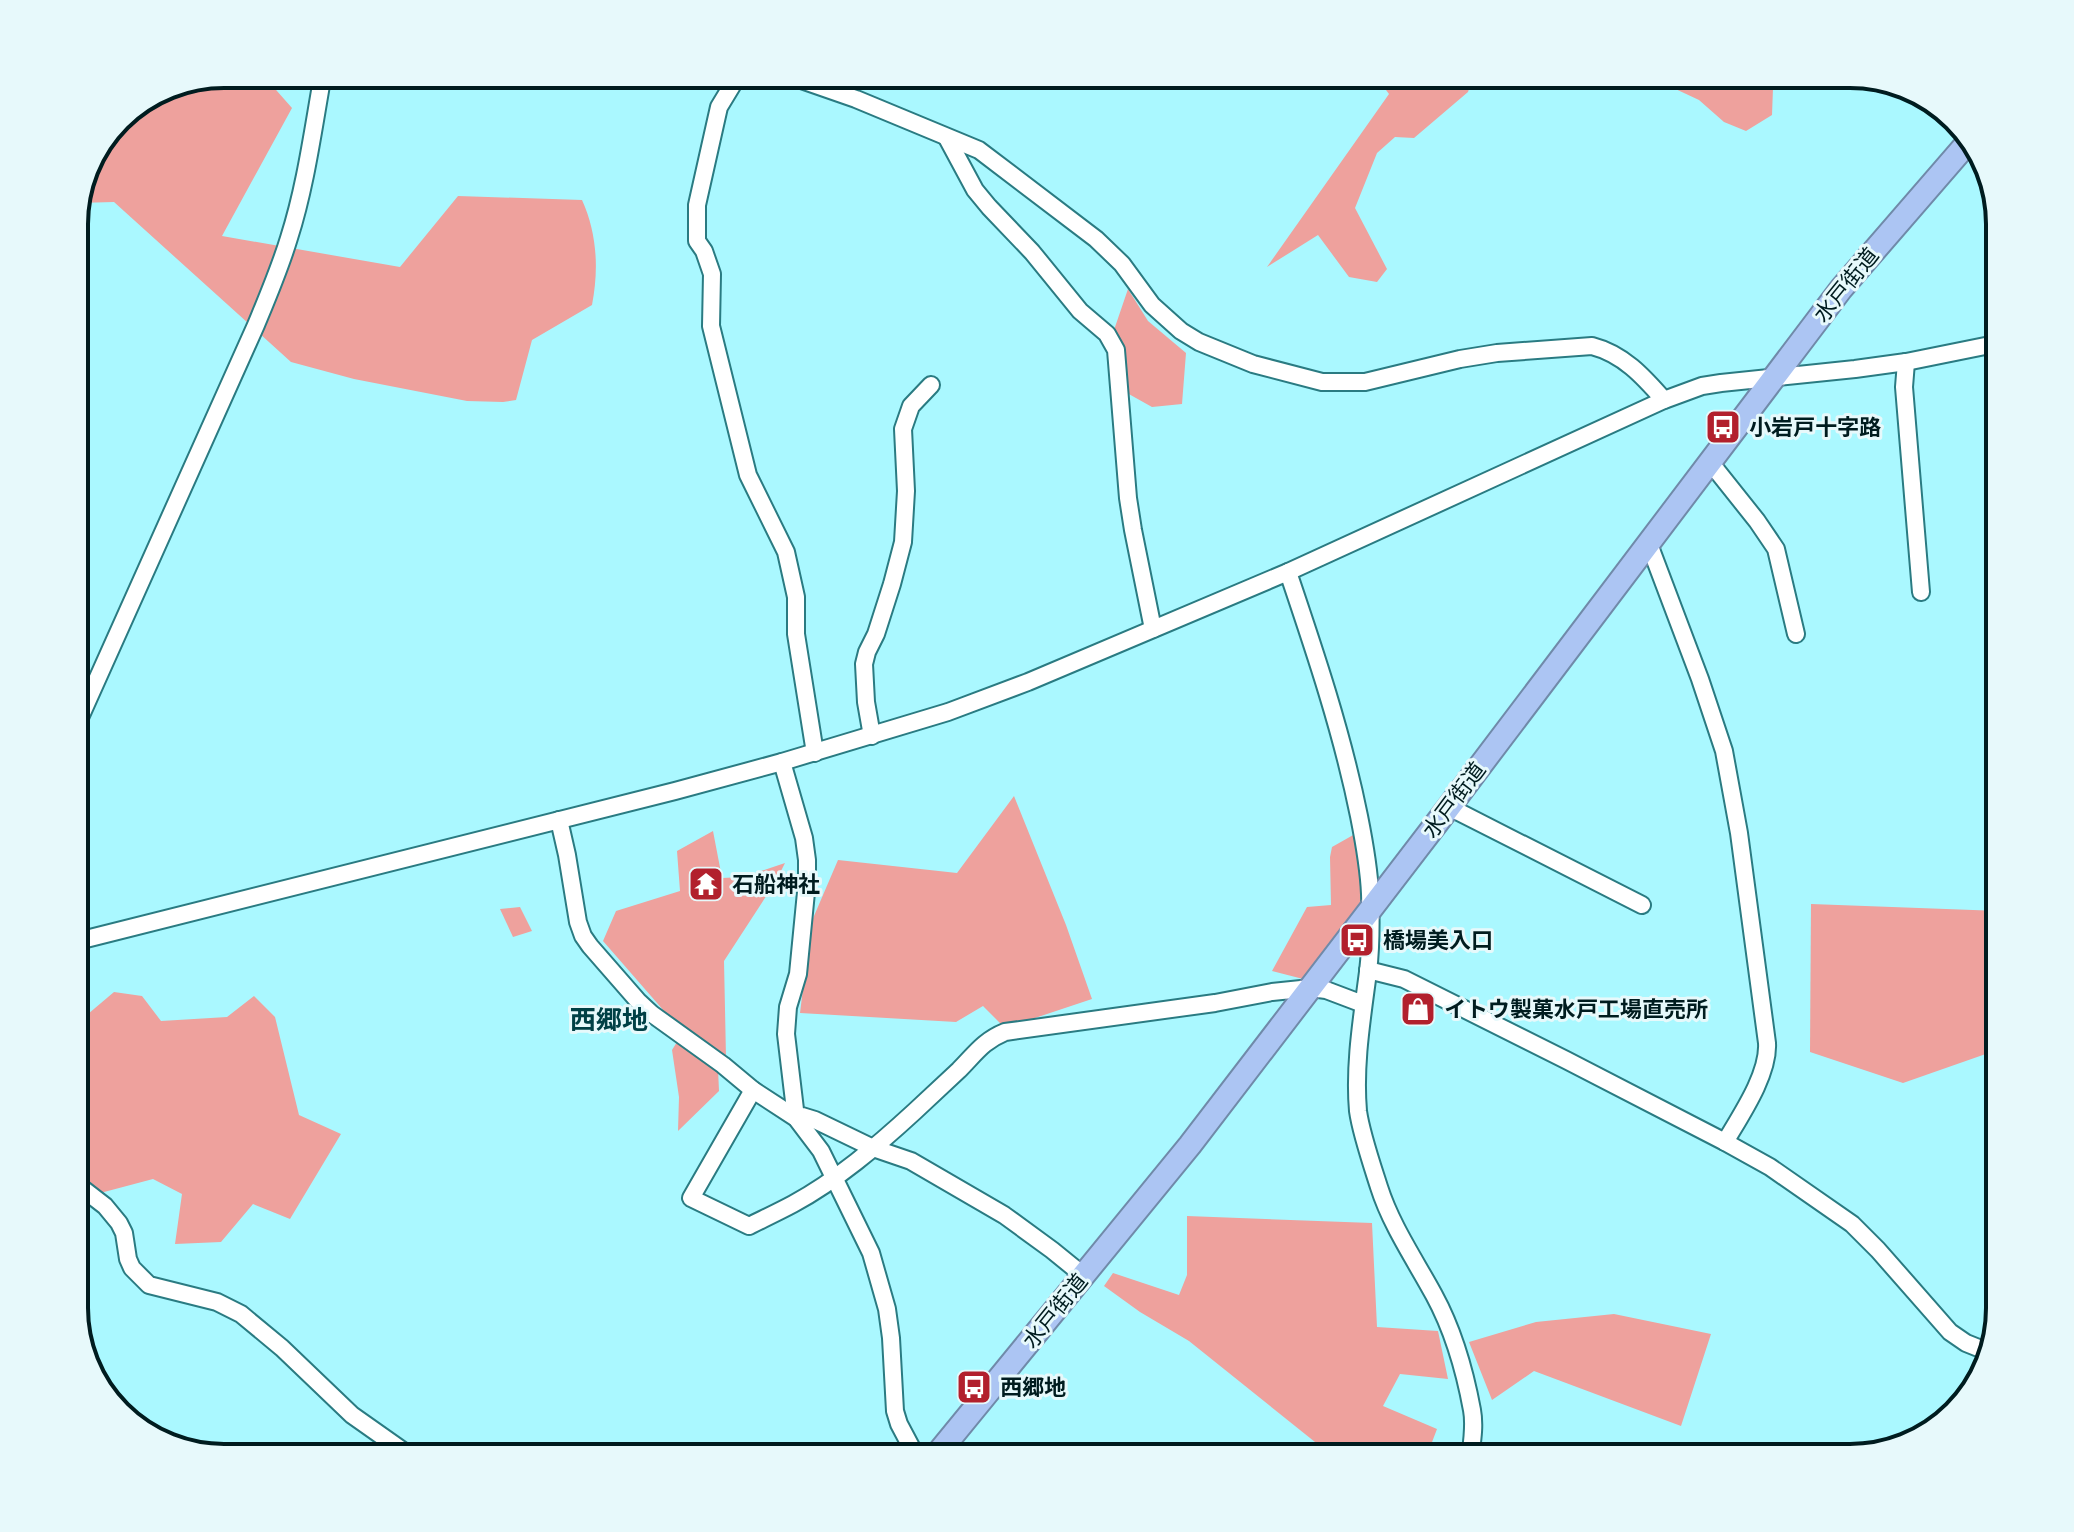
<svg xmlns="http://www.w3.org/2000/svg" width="2074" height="1532" font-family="Bitter,'Noto Sans JP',serif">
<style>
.green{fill:#eea19d}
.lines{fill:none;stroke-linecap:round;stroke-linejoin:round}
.minor-casing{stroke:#2a7b82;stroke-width:20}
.highway-casing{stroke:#708aa9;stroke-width:26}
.minor{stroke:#fff;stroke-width:16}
.highway{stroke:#acc5f3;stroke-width:22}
.labels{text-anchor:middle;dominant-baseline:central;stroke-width:6;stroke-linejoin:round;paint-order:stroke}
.street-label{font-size:22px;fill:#001c1f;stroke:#e7f9fb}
.poi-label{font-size:22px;font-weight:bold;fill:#001c1f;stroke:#e7f9fb;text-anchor:start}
.quarter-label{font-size:26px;font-weight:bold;fill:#004045;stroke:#e7f9fb}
.rim{fill:none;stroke:#001c1f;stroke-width:4}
</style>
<rect width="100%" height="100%" fill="#aaf8ff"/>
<!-- green -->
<g class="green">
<path d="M 224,74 L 262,74 L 292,108 L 222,236 L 400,267 L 458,196 L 582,200 C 597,233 599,269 592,305 L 532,340 L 516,400 L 503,402 L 467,401 L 354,379 L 291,362 L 114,202 L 77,203 L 90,157 L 98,158 L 97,147 L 125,111 Z"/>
<polygon points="1374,74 1468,74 1472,80 1468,92 1414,138 1395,137 1377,153 1355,208 1387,269 1377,282 1349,277 1318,235 1267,267 1389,94"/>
<polygon points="1659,74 1764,74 1773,88 1772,115 1746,131 1724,122 1699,100 1654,79"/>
<polygon points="1128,289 1148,321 1186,353 1182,404 1152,407 1127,393 1114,330"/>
<polygon points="1014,796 1066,925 1092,999 1005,1028 983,1006 956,1022 800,1013 811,923 838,860 957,873"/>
<polygon points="713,831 722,878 743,877 785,863 776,881 724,961 726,1057 671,1019 603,941 616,911 680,891 677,851"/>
<polygon points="1355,834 1362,902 1307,980 1272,971 1307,907 1331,905 1330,857 1332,847"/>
<polygon points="1811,904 2000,911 2000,1049 1903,1083 1810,1052"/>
<polygon points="520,907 532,931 513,937 500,909"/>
<polygon points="114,992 142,996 161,1021 227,1017 254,996 275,1017 299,1115 341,1134 290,1219 253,1204 221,1242 175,1244 182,1194 153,1179 74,1200 74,1039 88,1014"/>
<polygon points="677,1042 718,1069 719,1091 678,1131 679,1097 672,1050"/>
<polygon points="1187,1216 1372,1223 1377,1327 1438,1331 1448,1379 1400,1374 1383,1406 1437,1429 1426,1458 1335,1458 1189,1341 1140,1312 1104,1286 1113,1273 1179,1295 1187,1275"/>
<polygon points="1614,1314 1711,1334 1681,1426 1534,1371 1492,1400 1469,1342 1536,1322"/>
</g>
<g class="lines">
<defs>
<g id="minor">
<polyline points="739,74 719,107 697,205 697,241 704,251 712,274 711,326 748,475 786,552 796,597 796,634 815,753"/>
<path d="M 784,74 L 856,99 L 979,150 L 1096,239 L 1122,264 L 1152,305 L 1181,331 L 1199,342 L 1253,364 L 1322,382 L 1365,382 L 1460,359 L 1497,353 L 1592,346 C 1623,354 1643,376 1664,400"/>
<polyline points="947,138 975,190 989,207 1032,252 1080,311 1107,334 1116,350 1128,498 1133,530 1153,629"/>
<polyline points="1906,362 1904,387 1921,592"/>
<polyline points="1710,462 1757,521 1776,549 1796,634"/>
<path d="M 1649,544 L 1700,679 L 1724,751 L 1739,833 L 1767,1043 C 1769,1074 1741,1115 1725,1142"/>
<path d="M 1288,572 C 1315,652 1342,732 1359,816 C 1364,841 1369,868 1370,894 C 1371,919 1371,947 1368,972 C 1362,1018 1354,1065 1358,1111 C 1361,1133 1372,1165 1379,1187 C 1391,1225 1415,1260 1434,1295 C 1452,1328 1465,1372 1472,1410 C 1475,1426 1472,1442 1470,1458"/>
<path d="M 74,731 L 256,325 C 268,296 280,268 289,238 C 306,185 313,129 323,74"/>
<polyline points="872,736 866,702 864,664 867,652 876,634 892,584 903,542 906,491 903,429 911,406 931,385"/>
<polyline points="782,762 804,838 807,860 807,882 798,974 788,1007 786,1034 796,1118 802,1116 815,1120 873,1148 911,1161 1004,1215 1052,1250 1084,1276"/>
<polyline points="1449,807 1642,905"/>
<polyline points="559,820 567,855 578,922 583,936 590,946 638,1001 652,1014 723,1065 753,1090 796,1118 821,1151 871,1253 887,1309 891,1338 895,1411 899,1424 917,1458"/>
<polyline points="74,942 675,791 782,762 948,712 1028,682 1288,572 1664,400 1702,386 1721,383 1855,369 1906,362 2000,343"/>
<polyline points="1368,970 1404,979 1566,1060 1725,1142 1770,1167 1852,1224 1878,1250 1950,1332 1966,1343 1986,1351"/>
<path d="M 753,1090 L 691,1198 L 749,1226 C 763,1219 778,1212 793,1204 C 837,1180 877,1146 914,1112 C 929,1098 944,1084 959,1070 C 975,1054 983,1041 1005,1032 L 1215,1003 L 1272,992 L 1311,988 L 1326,990 L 1363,1004"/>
<polyline points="74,1182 105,1206 119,1223 124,1233 128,1259 132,1268 149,1285 217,1302 241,1314 282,1348 352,1415 413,1458"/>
</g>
<polyline id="highway" points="934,1458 1190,1145 1449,807 1841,289 1970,140"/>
</defs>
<!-- minor casing -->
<use href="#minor" class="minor-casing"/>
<!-- highway casing -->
<use href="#highway" class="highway-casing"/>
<!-- minor -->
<use href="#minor" class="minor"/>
<!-- highway -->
<use href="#highway" class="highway"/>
</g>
<!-- icons -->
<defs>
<symbol id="bus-square" viewBox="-11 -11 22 22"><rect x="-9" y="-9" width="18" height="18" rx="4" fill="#b2202d" stroke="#e7f9fb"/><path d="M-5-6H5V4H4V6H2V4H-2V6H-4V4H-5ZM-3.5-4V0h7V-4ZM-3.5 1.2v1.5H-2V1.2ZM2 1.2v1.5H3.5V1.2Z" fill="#fff"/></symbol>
<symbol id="temple-square" viewBox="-11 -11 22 22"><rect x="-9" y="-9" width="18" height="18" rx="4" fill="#b2202d" stroke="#e7f9fb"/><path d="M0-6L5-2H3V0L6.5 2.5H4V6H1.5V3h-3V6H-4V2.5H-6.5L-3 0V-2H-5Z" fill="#fff"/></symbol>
<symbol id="shop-square" viewBox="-11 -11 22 22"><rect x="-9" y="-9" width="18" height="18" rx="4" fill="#b2202d" stroke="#e7f9fb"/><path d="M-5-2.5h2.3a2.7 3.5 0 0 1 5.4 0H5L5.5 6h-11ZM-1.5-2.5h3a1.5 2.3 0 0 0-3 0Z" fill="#fff"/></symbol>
</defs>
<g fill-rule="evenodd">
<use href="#bus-square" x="1703" y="407" width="40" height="40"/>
<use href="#temple-square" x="686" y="864" width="40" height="40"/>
<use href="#bus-square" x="1337" y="920" width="40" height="40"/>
<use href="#shop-square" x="1398" y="989" width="40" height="40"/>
<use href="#bus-square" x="954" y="1367" width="40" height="40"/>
</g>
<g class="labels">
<!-- street labels -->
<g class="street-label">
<text transform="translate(1846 285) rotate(-51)">水戸街道</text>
<text transform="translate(1454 800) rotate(-53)">水戸街道</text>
<text transform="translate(1055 1311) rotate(-51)">水戸街道</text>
</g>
<!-- poi labels -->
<g class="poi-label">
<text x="1749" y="427">小岩戸十字路</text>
<text x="732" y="884">石船神社</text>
<text x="1383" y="940">橋場美入口</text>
<text x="1444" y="1009">イトウ製菓水戸工場直売所</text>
<text x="1000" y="1387">西郷地</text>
</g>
<!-- quarter labels -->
<g class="quarter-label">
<text x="609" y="1020">西郷地</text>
</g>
</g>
<!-- crop -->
<path d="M0 0H2074V1532H0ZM224 88H1850A136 136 0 0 1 1986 224V1308A136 136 0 0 1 1850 1444H224A136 136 0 0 1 88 1308V224A136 136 0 0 1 224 88Z" fill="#e7f9fb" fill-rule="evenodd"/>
<path class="rim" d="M224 88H1850A136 136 0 0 1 1986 224V1308A136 136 0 0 1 1850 1444H224A136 136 0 0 1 88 1308V224A136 136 0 0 1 224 88Z"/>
</svg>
